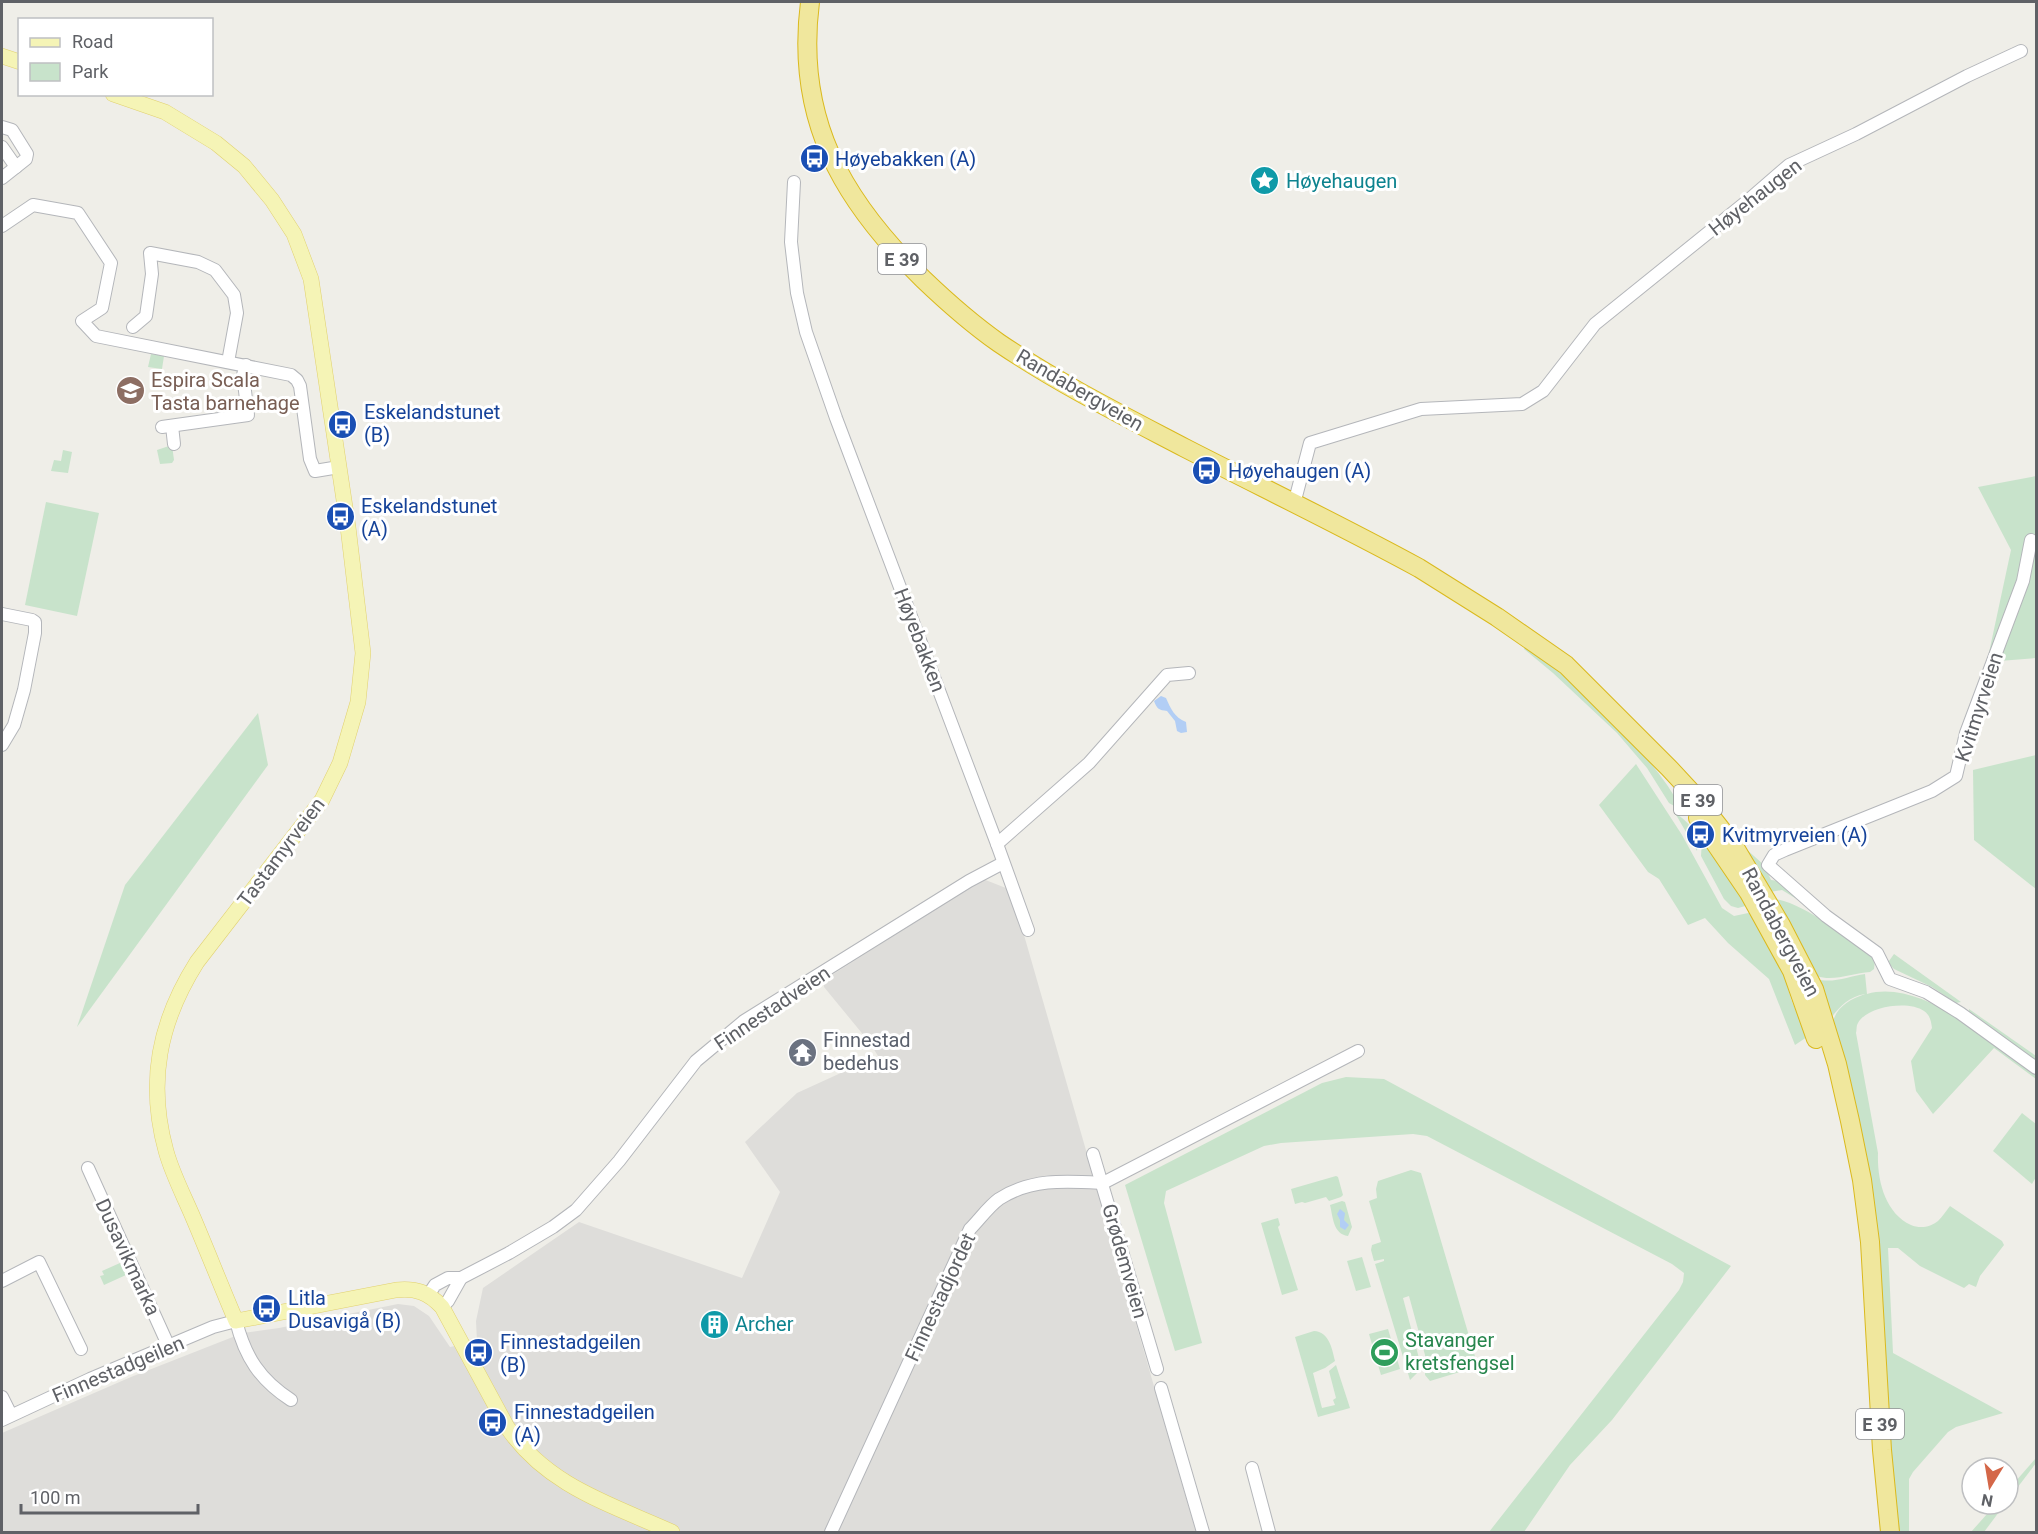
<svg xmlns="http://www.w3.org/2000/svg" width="2038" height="1534" font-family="Roboto,sans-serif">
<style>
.industrial{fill:#deddda}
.green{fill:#c8e3cb}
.water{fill:#b2cef5}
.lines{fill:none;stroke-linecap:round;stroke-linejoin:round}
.minor-casing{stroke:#b4b6ba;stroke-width:14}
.major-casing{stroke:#e1d16f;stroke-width:16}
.highway-casing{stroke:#dab91d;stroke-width:20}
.minor{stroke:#fff;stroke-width:12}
.major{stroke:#f5f4b6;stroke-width:15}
.highway{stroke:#f0e79d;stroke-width:18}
.labels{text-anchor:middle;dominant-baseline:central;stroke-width:6;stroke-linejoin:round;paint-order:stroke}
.shield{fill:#fff;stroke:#8f9094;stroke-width:1.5}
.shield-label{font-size:18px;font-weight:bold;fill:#5f6166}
.transit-label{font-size:20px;fill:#164399;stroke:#fff;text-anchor:start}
.culture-label{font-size:20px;fill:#0d838f;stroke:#fff;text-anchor:start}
.street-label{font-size:20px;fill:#5f6166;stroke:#fff}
.education-label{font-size:20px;fill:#785e54;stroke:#fff;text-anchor:start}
.worship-label{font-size:20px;fill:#5b616d;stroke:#fff;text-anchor:start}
.leisure-label{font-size:20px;fill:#27864d;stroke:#fff;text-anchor:start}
</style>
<rect width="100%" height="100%" fill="#efeee8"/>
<!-- industrial -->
<polygon class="industrial" points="983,879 1011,890 1196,1532 2,1532 2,1433 131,1377 243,1333 279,1328 398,1304 414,1306 429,1316 450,1347 477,1342 476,1321 483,1288 579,1222 742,1278 780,1192 745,1142 797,1093 878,1056 870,1043 824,987 824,980"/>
<!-- green -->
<g class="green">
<polygon points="151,354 164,356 162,369 148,367"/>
<polygon points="172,445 174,460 172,463 160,464 157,450"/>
<polygon points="63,450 72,452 68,473 51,471 54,460 61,461"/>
<polygon points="2036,476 2036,658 1987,662 2011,550 1978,487"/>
<polygon points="46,502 99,513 77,616 25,605"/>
<path d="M 1524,645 L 1529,647 C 1584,692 1649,748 1683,811 L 1669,803 L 1647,768 L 1617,733 L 1553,673 L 1524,649 Z"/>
<polygon points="258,713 268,765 77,1027 125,885"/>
<polygon points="2036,755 2036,889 1974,840 1973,770"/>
<polygon points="1636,764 1682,835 1722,908 1734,916 1753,912 1780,960 1791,999 1807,1037 1795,1045 1769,979 1728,943 1705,918 1688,925 1659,879 1648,872 1599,805"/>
<path d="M 1675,813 C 1689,822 1699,833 1697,851 Z"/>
<polygon points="1702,839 1749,905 1738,908 1731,906 1724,899 1701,856"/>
<polygon points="1745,848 1764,865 1771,880 1779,881 1808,906 1782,890 1770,892"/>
<path d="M 1775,899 C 1806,904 1847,938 1872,956 L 1875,960 L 1874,969 L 1870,972 C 1853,973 1833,982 1817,976 Z"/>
<polygon points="1894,954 1961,1002 1956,1003 1932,987 1894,969 1890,965 1889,961"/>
<path d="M 1865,974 L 1867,994 C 1923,978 1994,1044 2036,1075 L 2036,1079 L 1994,1048 L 1933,1114 L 1916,1091 L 1911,1061 L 1932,1028 C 1931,1021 1930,1015 1924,1011 C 1909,1000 1867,1006 1858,1023 C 1856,1026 1857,1030 1856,1033 L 1878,1153 C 1877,1180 1885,1213 1911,1225 C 1920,1229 1931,1227 1938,1221 C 1942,1217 1946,1211 1950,1206 L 2002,1241 L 2004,1245 L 1980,1276 L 1976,1287 L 1969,1284 L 1964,1288 L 1920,1266 L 1898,1248 L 1888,1248 L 1893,1353 L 2003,1413 L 1956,1427 L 1948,1432 L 1913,1472 L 1909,1479 L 1909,1532 L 1897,1532 L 1886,1425 L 1832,1024 C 1837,1006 1849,1000 1865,994 C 1849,997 1841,1005 1831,1018 L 1816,979 C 1833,984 1849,976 1865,974 Z"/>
<polygon points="1969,1009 2036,1056 2036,1061 1969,1012"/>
<polygon points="1346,1077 1384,1079 1731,1266 1612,1420 1570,1465 1524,1532 1489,1532 1679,1290 1683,1282 1684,1273 1672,1264 1427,1136 1413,1134 1281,1143 1264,1146 1166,1191 1164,1203 1202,1343 1175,1351 1125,1185 1322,1083"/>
<polygon points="2022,1113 2036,1124 2036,1177 2032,1184 1993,1151"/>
<polygon points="1411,1170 1421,1173 1477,1363 1473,1368 1430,1381 1425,1375 1425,1355 1409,1296 1403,1298 1420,1362 1419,1371 1410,1380 1375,1264 1384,1261 1384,1259 1374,1261 1371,1250 1372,1245 1381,1242 1369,1201 1377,1198 1376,1189 1378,1181"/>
<polygon points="1336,1176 1338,1177 1343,1195 1341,1197 1329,1201 1326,1197 1305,1203 1302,1202 1295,1204 1291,1189"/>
<path d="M 1342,1201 L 1345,1202 L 1352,1227 L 1348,1236 C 1333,1234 1333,1217 1330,1205 Z"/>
<polygon points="1278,1218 1280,1225 1278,1227 1298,1290 1282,1295 1261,1223"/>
<polygon points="1362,1257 1371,1287 1356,1291 1347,1261"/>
<polygon points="120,1263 126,1275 104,1285 100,1276 104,1275 102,1271"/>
<polygon points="1388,1329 1400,1369 1381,1375 1369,1334"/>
<path d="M 1314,1331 C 1329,1332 1332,1348 1335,1361 L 1325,1368 L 1313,1373 L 1322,1408 L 1335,1405 L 1333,1400 L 1336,1398 L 1329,1371 L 1336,1365 L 1350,1408 L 1318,1417 L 1295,1337 Z"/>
<polygon points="2036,1458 2036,1463 2008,1500 2008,1490"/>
<polygon points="1996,1504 2005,1504 1984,1532 1971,1532"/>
</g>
<!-- water -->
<g class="water">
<path d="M 1161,696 L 1166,698 C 1171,709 1174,717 1186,722 L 1187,732 L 1181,733 L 1177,731 L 1175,721 L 1167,711 C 1159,710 1157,709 1154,701 Z"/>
<polygon points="1340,1209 1345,1213 1344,1220 1349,1225 1345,1230 1340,1227 1340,1220 1337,1214"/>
</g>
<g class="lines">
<defs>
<g id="minor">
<polyline points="2,127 12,130 27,154 26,159 2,178"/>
<polyline points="2,147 16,167"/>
<polyline points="794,182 791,242 797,293 806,332 836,418 997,844 1028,930"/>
<polyline points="2,226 33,205 78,213 111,263 102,308 82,321 96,336 291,375 297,380 300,386 310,459 315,471 339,467"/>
<polyline points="133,327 146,316 152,274 150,253 198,262 215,270 234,295 237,313 228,362"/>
<polyline points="172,426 174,444"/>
<polyline points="162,427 248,415 243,375 246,365"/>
<polyline points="1294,504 1310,443 1421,409 1522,404 1543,391 1595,324 1745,203 1789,165 1856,134 1967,76 2021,51"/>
<polyline points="2031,540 2023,581 1966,733 1956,776 1932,791 1785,850 1774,855 1768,865 1826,916 1877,953 1890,979 1926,992 1960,1013 2036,1068"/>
<polyline points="2,614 32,620 35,622 35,633 24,690 14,725 2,745"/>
<polyline points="997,844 1089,763 1167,675 1189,673"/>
<polyline points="1093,1154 1157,1369"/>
<polyline points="88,1168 169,1347"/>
<polyline points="2,1281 39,1262 81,1349"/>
<polyline points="429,1294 435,1285 448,1278 461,1278 509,1253 553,1227 576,1210 619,1161 696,1061 744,1021 969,881 1003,863"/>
<polyline points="442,1307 448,1301 461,1278"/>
<polyline points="1161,1388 1203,1532"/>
<polyline points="2,1397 11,1415"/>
<path d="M 2,1420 L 90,1379 L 213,1327 L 236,1321 C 245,1357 260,1380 291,1400"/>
<polyline points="1252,1468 1269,1532"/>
<path d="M 831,1532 L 970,1229 C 979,1220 989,1206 999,1199 C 1031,1178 1067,1181 1103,1183 L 1358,1051"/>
</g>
<g id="major">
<polyline points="2,56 20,62"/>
<path d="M 113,94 L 165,112 L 216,143 L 244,166 L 272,200 L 294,234 L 311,279 L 348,527 L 363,653 L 358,702 L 340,763 L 322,800 L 197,962 C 159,1022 147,1082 166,1151 C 172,1173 183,1194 192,1215 C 207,1250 221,1286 236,1321 L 396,1290 C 416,1288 428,1292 442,1307 L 507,1427 C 547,1486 610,1504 672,1532"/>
</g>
<g id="highway">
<path d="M 810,2 C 795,119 842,200 923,279 C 947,302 972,324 999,343 C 1058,383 1122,415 1185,448 C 1263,488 1342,526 1419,568 L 1497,617 L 1566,665 L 1669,768 L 1695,796 L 1734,846 L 1781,925 L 1814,989 L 1837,1064 L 1850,1121 L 1862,1180 L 1870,1242 L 1882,1450 L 1890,1532"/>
<polyline points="1698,818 1749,893 1792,971 1816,1039"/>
</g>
</defs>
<!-- minor casing -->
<use href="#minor" class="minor-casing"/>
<!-- major casing -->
<use href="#major" class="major-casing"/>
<!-- highway casing -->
<use href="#highway" class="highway-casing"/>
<!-- minor -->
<use href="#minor" class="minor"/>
<!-- major -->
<use href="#major" class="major"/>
<!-- highway -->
<use href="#highway" class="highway"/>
</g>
<!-- icons -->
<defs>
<symbol id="bus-disc" viewBox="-11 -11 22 22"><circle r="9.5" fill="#1a4fb4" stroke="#fff"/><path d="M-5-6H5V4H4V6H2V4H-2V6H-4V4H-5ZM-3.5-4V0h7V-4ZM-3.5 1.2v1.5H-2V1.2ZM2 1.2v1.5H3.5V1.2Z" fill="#fff"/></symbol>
<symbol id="sight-disc" viewBox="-11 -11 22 22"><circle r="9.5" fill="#0f9aa8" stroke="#fff"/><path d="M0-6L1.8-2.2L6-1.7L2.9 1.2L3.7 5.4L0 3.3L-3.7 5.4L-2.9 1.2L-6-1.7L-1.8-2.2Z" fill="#fff"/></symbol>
<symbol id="school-disc" viewBox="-11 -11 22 22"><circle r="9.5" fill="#8d6e63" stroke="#fff"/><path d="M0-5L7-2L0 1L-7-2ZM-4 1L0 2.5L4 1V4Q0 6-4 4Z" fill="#fff"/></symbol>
<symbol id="temple-disc" viewBox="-11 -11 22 22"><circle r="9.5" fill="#6b7280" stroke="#fff"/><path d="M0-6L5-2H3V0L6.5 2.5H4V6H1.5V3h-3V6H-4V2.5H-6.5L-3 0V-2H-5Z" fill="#fff"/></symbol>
<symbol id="building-disc" viewBox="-11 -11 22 22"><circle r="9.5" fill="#0f9aa8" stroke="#fff"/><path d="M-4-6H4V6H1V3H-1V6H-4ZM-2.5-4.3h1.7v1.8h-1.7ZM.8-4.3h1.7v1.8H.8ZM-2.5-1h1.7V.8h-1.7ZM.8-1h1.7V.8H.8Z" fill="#fff"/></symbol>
<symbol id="stadium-disc" viewBox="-11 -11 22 22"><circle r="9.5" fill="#2e9e5b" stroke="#fff"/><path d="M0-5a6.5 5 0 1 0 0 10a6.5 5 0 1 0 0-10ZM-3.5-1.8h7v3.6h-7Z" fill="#fff"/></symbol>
</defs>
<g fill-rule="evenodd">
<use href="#bus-disc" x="798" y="142" width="33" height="33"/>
<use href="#sight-disc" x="1248" y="164" width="33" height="33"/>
<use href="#school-disc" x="114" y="374" width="33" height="33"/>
<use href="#bus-disc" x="326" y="408" width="33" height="33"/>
<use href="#bus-disc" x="1190" y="454" width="33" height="33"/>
<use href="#bus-disc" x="324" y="500" width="33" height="33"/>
<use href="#bus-disc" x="1684" y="818" width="33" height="33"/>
<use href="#temple-disc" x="786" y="1036" width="33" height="33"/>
<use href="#bus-disc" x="250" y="1292" width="33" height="33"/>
<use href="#building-disc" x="698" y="1308" width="33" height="33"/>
<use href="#stadium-disc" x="1368" y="1336" width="33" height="33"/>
<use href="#bus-disc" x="462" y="1336" width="33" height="33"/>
<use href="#bus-disc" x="476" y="1406" width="33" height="33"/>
</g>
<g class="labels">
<!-- shield labels -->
<g class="shield">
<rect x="878" y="244" width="48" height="30" rx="4.5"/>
<rect x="1674" y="785" width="48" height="30" rx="4.5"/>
<rect x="1856" y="1409" width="48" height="30" rx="4.5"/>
</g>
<g class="shield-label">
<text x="902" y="259">E 39</text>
<text x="1698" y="800">E 39</text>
<text x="1880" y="1424">E 39</text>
</g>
<!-- transit labels -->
<g class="transit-label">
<text x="835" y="159">Høyebakken (A)</text>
<text x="364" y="412">Eskelandstunet<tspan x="364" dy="23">(B)</tspan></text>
<text x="1228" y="471">Høyehaugen (A)</text>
<text x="361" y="506">Eskelandstunet<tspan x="361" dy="23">(A)</tspan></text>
<text x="1722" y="835">Kvitmyrveien (A)</text>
<text x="288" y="1298">Litla<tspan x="288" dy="23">Dusavigå (B)</tspan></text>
<text x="500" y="1342">Finnestadgeilen<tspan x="500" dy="23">(B)</tspan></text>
<text x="514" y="1412">Finnestadgeilen<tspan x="514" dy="23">(A)</tspan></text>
</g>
<!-- culture labels -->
<g class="culture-label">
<text x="1286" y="181">Høyehaugen</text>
<text x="735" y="1324">Archer</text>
</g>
<!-- street labels -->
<g class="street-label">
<text transform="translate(1755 197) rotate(-38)">Høyehaugen</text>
<text transform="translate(1080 390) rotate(30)">Randabergveien</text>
<text transform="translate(920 640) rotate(69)">Høyebakken</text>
<text transform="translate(1979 707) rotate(-72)">Kvitmyrveien</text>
<text transform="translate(281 852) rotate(-53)">Tastamyrveien</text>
<text transform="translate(1781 932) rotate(62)">Randabergveien</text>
<text transform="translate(772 1008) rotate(-34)">Finnestadveien</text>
<text transform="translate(128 1257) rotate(65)">Dusavikmarka</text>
<text transform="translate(1125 1261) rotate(74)">Grødemveien</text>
<text transform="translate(940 1297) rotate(-65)">Finnestadjordet</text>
<text transform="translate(118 1369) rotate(-23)">Finnestadgeilen</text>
</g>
<!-- education labels -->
<g class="education-label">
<text x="151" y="380">Espira Scala<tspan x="151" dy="23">Tasta barnehage</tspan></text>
</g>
<!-- worship labels -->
<g class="worship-label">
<text x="823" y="1040">Finnestad<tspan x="823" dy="23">bedehus</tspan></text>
</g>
<!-- leisure labels -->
<g class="leisure-label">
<text x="1405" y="1340">Stavanger<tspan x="1405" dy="23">kretsfengsel</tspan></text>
</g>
</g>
<!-- border -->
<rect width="2038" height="1534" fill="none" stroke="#5f6166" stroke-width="6"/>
<!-- legend -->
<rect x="18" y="18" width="195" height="78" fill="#ffffff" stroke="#bfc0c2" stroke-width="1.5"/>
<rect x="30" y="38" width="30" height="9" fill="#f5f4b6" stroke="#bfc0c2" stroke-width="1.5"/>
<text x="72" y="48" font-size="18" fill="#5f6166">Road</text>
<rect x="30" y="63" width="30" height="18" fill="#c8e3cb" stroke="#bfc0c2" stroke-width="1.5"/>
<text x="72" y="78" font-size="18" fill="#5f6166">Park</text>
<!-- north arrow -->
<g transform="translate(1990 1486) rotate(191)"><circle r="28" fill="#ffffff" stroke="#bfc0c2" stroke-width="1.5"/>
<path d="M0-4.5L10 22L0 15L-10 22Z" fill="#d46748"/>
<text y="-9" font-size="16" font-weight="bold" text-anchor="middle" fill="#5f6166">N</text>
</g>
<!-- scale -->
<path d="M21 1504v9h177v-9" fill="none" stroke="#5f6166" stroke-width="3"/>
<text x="30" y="1504" font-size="18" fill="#5f6166" stroke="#ffffff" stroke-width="4.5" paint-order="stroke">100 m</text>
</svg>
